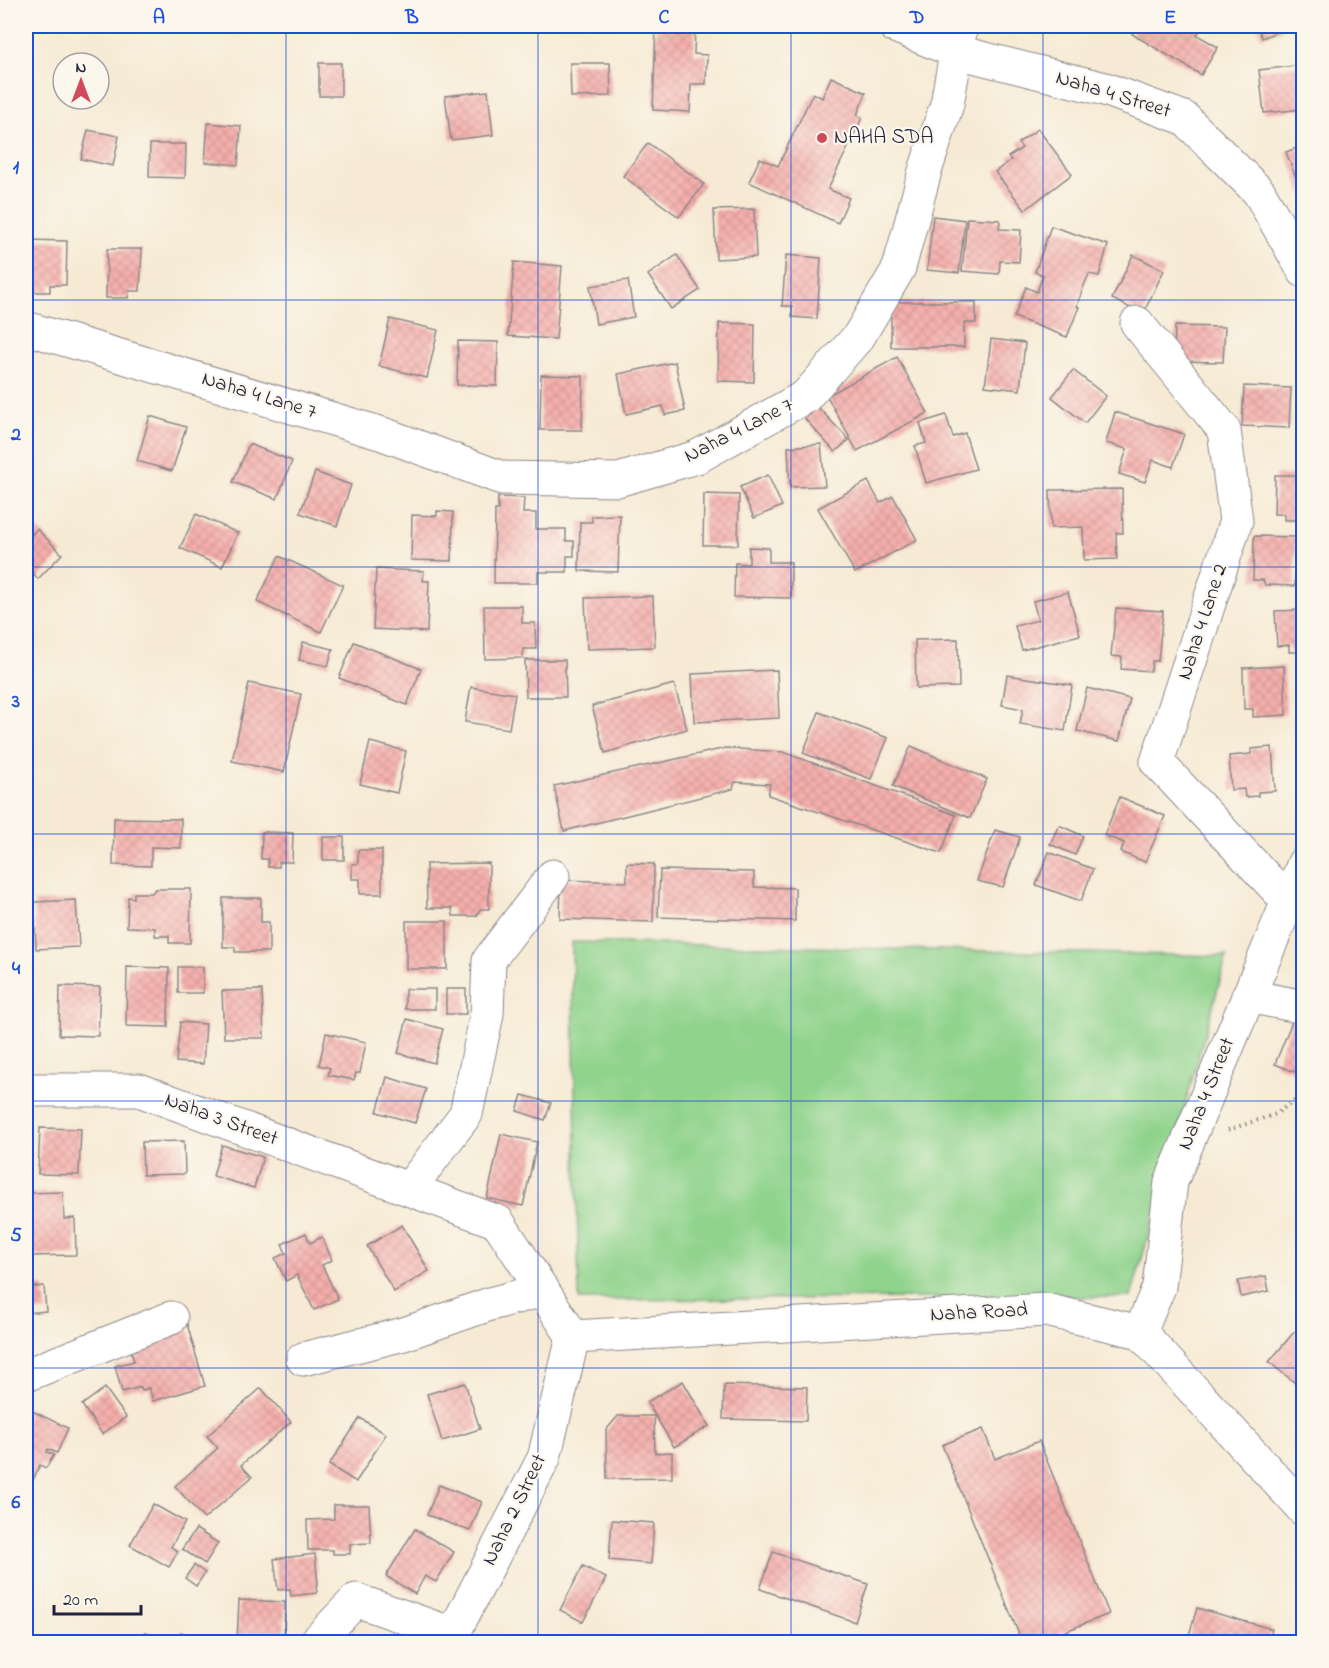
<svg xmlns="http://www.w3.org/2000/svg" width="1329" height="1668" font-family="'Indie Flower',sans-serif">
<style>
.green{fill:#8fd38c;stroke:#587a64;stroke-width:1.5}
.building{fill:url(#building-cross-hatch)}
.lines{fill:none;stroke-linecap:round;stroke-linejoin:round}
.minor-casing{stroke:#8c8688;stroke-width:35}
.path{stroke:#8c8688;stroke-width:4;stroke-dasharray:1.5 4.5;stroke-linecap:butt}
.minor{stroke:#fff;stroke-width:33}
.grid{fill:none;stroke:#1d4ed8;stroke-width:1.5;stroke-opacity:0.55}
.poi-dot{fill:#d1495b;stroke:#fbf7ec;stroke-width:2}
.labels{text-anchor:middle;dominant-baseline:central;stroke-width:4.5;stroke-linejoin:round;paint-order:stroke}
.street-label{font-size:21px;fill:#22223b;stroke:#fbf7ec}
.poi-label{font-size:21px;fill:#22223b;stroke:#fbf7ec;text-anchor:start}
.neatline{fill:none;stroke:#1d4ed8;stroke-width:2}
.grid-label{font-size:20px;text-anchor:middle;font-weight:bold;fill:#1d4ed8}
</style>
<defs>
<pattern id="building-cross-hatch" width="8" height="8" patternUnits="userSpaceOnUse" patternTransform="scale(1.5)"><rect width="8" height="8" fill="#f5afac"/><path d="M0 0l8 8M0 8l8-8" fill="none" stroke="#d29695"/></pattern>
</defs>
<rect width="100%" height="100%" fill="#fbf7ec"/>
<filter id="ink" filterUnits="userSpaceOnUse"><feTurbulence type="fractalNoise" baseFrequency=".0167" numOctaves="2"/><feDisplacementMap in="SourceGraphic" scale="12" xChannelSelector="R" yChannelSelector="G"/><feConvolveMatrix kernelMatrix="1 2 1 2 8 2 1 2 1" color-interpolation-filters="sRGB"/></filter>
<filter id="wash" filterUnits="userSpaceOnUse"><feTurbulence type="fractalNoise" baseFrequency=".008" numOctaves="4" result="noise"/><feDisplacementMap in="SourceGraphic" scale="24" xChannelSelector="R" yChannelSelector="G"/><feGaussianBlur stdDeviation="1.35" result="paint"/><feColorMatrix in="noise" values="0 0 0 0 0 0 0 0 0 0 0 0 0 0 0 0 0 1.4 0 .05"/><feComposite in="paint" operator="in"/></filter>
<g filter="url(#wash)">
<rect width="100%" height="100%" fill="#f6ead4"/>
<!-- green -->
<polygon class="green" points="572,942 1227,956 1131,1297 579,1300"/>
<g id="blocks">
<!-- building -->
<g class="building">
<polygon points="656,26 695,26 694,54 707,55 706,84 691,84 690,112 653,110"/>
<polygon points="1137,26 1202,26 1197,35 1218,47 1201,75 1132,34"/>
<polygon points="1257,26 1290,26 1262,38"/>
<rect x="319" y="63" width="22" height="33"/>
<polygon points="570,63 610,63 611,96 571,97"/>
<polygon points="1303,65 1304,109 1264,113 1259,70"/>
<polygon points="831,77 866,93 857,115 862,118 828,189 849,198 838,223 749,182 760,158 778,166 813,93 822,98"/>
<polygon points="488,91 493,135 451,140 445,96"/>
<polygon points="208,123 241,126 238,165 205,162"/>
<polygon points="1038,129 1072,174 1025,210 995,172 1011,160 1008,157 1022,148 1018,143"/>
<polygon points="88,130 119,136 113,166 81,159"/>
<polygon points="648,143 704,184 679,217 623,176"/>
<polygon points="150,144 186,144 185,178 149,177"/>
<polygon points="1304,145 1304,196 1303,196 1286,152"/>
<polygon points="754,209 756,257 716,259 714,210"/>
<polygon points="933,216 965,220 959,273 927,270"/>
<polygon points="967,218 1000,220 999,229 1021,230 1019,262 1000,261 999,274 962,271"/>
<polygon points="1051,226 1108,245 1099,276 1089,274 1083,288 1077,306 1079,307 1067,337 1014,317 1026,287 1037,292 1043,275 1035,272"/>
<polygon points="28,240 67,241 66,285 50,285 50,292 27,292"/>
<polygon points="107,249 142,249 140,291 129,291 128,298 106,298"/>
<polygon points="677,255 700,290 671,309 648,275"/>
<polygon points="786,255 821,258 817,319 792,317 792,306 782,306"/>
<polygon points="1133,255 1164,270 1143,314 1112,299"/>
<polygon points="514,262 562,266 556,339 508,336"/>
<polygon points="628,280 634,317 596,324 590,286"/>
<polygon points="891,302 976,302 976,323 964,323 964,347 891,347"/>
<polygon points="390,319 438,330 427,378 379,366"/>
<polygon points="719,323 755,324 754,382 718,381"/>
<polygon points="1175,326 1225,327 1223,362 1174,361"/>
<polygon points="991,339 1025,343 1020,390 985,386"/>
<polygon points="458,341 498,342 497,386 457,385"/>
<polygon points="897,357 928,413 857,451 827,396"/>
<polygon points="675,362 685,411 665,415 663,406 626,414 618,374"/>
<polygon points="1073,370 1106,396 1085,423 1052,397"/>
<polygon points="541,375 583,376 582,430 540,430"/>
<polygon points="1244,386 1291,388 1289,428 1242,426"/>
<polygon points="818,407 849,440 835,452 805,419"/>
<polygon points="1115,412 1184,434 1173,467 1153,460 1145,482 1119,474 1127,449 1106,443"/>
<polygon points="946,415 953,437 965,433 976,469 926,483 915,446 926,443 920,423"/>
<polygon points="150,416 186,427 172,471 137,461"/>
<polygon points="249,444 292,461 277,499 233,482"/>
<polygon points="821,444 825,486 790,487 788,447"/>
<polygon points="315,472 351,485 337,526 300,513"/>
<polygon points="768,475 782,506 754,518 740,487"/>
<polygon points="1275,475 1304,475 1304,520 1284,520 1284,514 1274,514"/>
<polygon points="868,481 880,503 893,496 917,540 855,573 818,508"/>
<polygon points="1122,489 1123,533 1116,533 1117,559 1084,560 1083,527 1051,528 1050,490"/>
<polygon points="704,494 739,495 738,545 703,545"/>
<polygon points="498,497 524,498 523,513 536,513 536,529 566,529 566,541 574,541 574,556 567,556 567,572 538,572 538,583 494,583 495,510 498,510"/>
<polygon points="437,511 453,512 452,561 411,560 412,515 437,516"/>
<polygon points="196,514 238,533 222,567 180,548"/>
<polygon points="620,515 618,572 579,571 580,522 592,522 592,516"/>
<polygon points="37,529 62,554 38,579 26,566 26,541"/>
<polygon points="1254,536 1296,537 1295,586 1265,585 1263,580 1253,580"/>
<polygon points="749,547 769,548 769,562 791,562 791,598 734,597 735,563 749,564"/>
<polygon points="279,556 343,585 321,632 257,602"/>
<polygon points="376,569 424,571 423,581 429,581 427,632 373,629"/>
<polygon points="1068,592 1080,635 1022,650 1015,626 1038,620 1033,601"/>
<polygon points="653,596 655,647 587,649 585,598"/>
<polygon points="484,606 522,606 522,623 535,623 536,649 523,649 523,658 485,659"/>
<polygon points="1116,608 1163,611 1158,661 1152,661 1151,671 1121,669 1122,657 1111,656"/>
<polygon points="1304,610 1304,652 1289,652 1289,645 1277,646 1275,611"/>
<polygon points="958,639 959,687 916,688 915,640"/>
<polygon points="303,642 333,649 328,666 299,660"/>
<polygon points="354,642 421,669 407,705 339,678"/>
<polygon points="525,660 565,660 566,697 526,697"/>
<polygon points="1284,666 1286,715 1253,717 1253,709 1244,709 1243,668"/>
<polygon points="777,670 779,718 694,722 692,674"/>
<polygon points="1007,675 1072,685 1065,731 1020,724 1023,709 1002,705"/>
<polygon points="249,683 301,694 284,772 232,761"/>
<polygon points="674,684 687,729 605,753 592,706"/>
<polygon points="471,687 515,694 509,729 465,722"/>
<polygon points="1087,688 1130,699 1119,741 1077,731"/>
<polygon points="819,712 888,738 871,779 803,753"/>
<polygon points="370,742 406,751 397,793 360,784"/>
<polygon points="911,746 987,779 970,818 893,786"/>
<polygon points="1272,747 1275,791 1258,792 1258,796 1245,797 1244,789 1231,790 1229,756 1251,754 1251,749"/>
<polygon points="726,748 783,752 956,815 941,853 768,795 770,784 735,782 733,789 564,831 554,786"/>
<polygon points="1120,797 1165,816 1145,862 1121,852 1124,843 1104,835"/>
<polygon points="114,818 181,819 181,848 151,847 151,866 113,865"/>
<polygon points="1059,825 1083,836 1075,855 1050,844"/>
<polygon points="995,830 1020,837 1003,887 977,881"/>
<polygon points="262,832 293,833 292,862 279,862 279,867 268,867 268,859 261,859"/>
<rect x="323" y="837" width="21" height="23"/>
<polygon points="358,850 382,850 382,894 360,894 360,879 352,879 352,864 358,864"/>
<polygon points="1049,852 1093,869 1081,901 1036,885"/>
<polygon points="489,863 489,909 480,909 477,916 453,916 452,908 427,908 426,864"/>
<polygon points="627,863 654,864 653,922 560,919 561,880 627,882"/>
<polygon points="660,870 754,872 754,887 795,888 795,921 658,917"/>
<polygon points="155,889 191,889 190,943 169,943 169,936 155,936 155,928 127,927 128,897 134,898 134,893 152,893"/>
<polygon points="223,898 261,898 261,922 269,922 269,952 235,952 235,947 223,947"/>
<polygon points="76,900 79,947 36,949 34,902"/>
<rect x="406" y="921" width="41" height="48"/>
<polygon points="127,967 169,968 168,1027 126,1026"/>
<rect x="178" y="967" width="25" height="26"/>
<polygon points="60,986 100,987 98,1036 59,1035"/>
<rect x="405" y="989" width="30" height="20"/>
<rect x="446" y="989" width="20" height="25"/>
<polygon points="262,990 264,1038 224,1038 222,991"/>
<polygon points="1303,994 1304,1065 1300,1074 1275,1064"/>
<polygon points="407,1019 443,1029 434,1063 398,1053"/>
<polygon points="180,1022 206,1024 203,1064 176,1062"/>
<polygon points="326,1033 366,1042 360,1073 356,1073 354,1080 328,1075 330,1068 319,1065"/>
<polygon points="387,1077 426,1089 415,1123 377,1112"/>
<polygon points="522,1095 551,1103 545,1120 517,1111"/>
<polygon points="40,1128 81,1129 79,1175 38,1174"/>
<polygon points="501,1134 537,1142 523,1206 487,1198"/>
<polygon points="184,1141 185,1174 143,1175 142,1142"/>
<polygon points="222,1145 263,1157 254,1188 213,1176"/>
<polygon points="63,1192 64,1219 75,1218 76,1255 29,1256 29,1241 26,1241 26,1193"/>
<polygon points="402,1225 429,1271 394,1292 367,1246"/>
<polygon points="306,1233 310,1243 322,1237 332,1260 322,1265 338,1299 314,1310 297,1275 286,1281 275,1258 286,1253 282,1244"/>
<polygon points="1266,1276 1269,1291 1241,1297 1238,1281"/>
<polygon points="44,1286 46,1311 26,1313 26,1288"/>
<polygon points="187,1324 205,1386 153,1401 149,1388 142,1390 141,1387 122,1392 115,1366 134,1361 128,1341"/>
<polygon points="1294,1332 1304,1339 1304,1390 1269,1362"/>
<polygon points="683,1381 709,1426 674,1447 647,1402"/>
<polygon points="465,1383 480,1429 442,1441 427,1394"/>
<polygon points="724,1385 807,1387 806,1421 723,1419"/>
<polygon points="105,1388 126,1417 102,1434 82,1405"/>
<polygon points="261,1388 291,1422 241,1465 252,1477 204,1519 175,1486 218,1448 207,1436"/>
<polygon points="26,1408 68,1428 57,1453 48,1449 47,1452 54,1455 46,1468 40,1465 27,1492"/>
<polygon points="618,1416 654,1416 655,1453 672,1452 672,1478 607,1479 606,1430"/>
<polygon points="360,1418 386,1434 356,1482 329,1465"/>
<polygon points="983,1429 995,1459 1039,1441 1109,1614 1038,1642 1022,1642 942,1445"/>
<polygon points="439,1485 482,1502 470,1531 427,1515"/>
<polygon points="153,1504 185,1522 171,1547 178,1551 169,1567 130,1545"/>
<polygon points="334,1505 369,1505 371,1543 350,1544 350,1554 333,1554 333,1550 308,1550 307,1520 334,1519"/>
<polygon points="612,1520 654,1523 651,1564 609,1560"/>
<polygon points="196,1529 218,1543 205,1564 182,1549"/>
<polygon points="415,1529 454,1552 436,1582 425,1576 415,1594 386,1576"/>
<polygon points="773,1552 868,1584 855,1622 760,1589"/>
<polygon points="315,1554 318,1585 316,1585 317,1593 291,1596 290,1589 278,1590 274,1559"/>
<polygon points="194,1565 205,1573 196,1586 185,1578"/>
<polygon points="583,1566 606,1578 583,1622 560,1610"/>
<polygon points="239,1600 285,1602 284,1642 237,1642"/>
<polygon points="1197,1608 1272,1629 1268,1642 1187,1642"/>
<polygon points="146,1632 173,1642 142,1642"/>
<polygon points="181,1632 207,1642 177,1642"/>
</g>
</g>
</g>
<g filter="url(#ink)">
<use href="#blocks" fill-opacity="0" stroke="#8c8688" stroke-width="1.5"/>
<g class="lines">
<defs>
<g id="minor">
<polyline points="895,26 957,52 1105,89 1184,118 1259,192 1304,271"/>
<polyline points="1137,323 1224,430 1236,521 1157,762 1287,900"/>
<polyline points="26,328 383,434 502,478 618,480 697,457 806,396 859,336 899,268 925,171 947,104 961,26"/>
<polyline points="1248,996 1304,1007"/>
<polyline points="26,1090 139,1090 498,1222 573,1337"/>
<polyline points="409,1189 466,1114 487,1014 489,960 553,876"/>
<polyline points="1140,1332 1159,1287 1171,1182 1304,863"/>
<polyline points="573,1337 1046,1310 1140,1332 1304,1510"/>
<polyline points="303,1359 404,1334 490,1304 543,1290"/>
<polyline points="26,1375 171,1318"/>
<polyline points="316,1642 356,1600 453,1634"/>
<polyline points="449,1642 544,1458 573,1337"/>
</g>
</defs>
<!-- minor casing -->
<use href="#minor" class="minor-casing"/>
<!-- path -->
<polyline class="path" points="1228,1130 1276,1114 1304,1093"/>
<!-- minor -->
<use href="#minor" class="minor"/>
</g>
</g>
<!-- grid -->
<path class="grid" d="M 286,26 L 286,1642M 538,26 L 538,1642M 791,26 L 791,1642M 1043,26 L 1043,1642M 26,300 L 1304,300M 26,567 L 1304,567M 26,834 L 1304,834M 26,1101 L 1304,1101M 26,1368 L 1304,1368"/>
<!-- markers -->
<circle class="poi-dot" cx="822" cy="138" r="6"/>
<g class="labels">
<!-- street labels -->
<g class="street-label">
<text transform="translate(1113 95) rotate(17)">Naha 4 Street</text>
<text transform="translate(259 396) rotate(17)">Naha 4 Lane 7</text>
<text transform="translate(739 431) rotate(-27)">Naha 4 Lane 7</text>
<text transform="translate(1203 622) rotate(-72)">Naha 4 Lane 2</text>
<text transform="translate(1207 1094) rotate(-68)">Naha 4 Street</text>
<text transform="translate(221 1120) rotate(20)">Naha 3 Street</text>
<text transform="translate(979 1313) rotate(-3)">Naha Road</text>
<text transform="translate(515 1510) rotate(-64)">Naha 2 Street</text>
</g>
<!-- poi labels -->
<g class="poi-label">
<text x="834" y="138">NAHA SDA</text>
</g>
</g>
<!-- margin -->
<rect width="1329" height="1668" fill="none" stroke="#fbf7ec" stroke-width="66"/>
<!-- north arrow -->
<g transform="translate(81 81)"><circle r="28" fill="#fbf7ec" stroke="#a4a2a5" stroke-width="1.5"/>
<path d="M0-4.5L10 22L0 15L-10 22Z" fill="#d1495b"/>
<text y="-9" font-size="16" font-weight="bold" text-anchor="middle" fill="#22223b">N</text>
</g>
<!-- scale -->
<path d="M54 1605v9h87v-9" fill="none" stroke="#22223b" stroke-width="3"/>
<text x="63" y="1605" font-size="18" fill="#22223b" stroke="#fbf7ec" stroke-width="4.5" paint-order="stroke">20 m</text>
<rect x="33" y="33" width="1263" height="1602" class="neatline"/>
<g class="grid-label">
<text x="159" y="23">A</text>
<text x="412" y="23">B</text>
<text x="664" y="23">C</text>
<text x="917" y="23">D</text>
<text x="1170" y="23">E</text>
<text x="16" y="173">1</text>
<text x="16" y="440">2</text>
<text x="16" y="707">3</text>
<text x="16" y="974">4</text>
<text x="16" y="1241">5</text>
<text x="16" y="1508">6</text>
</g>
</svg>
